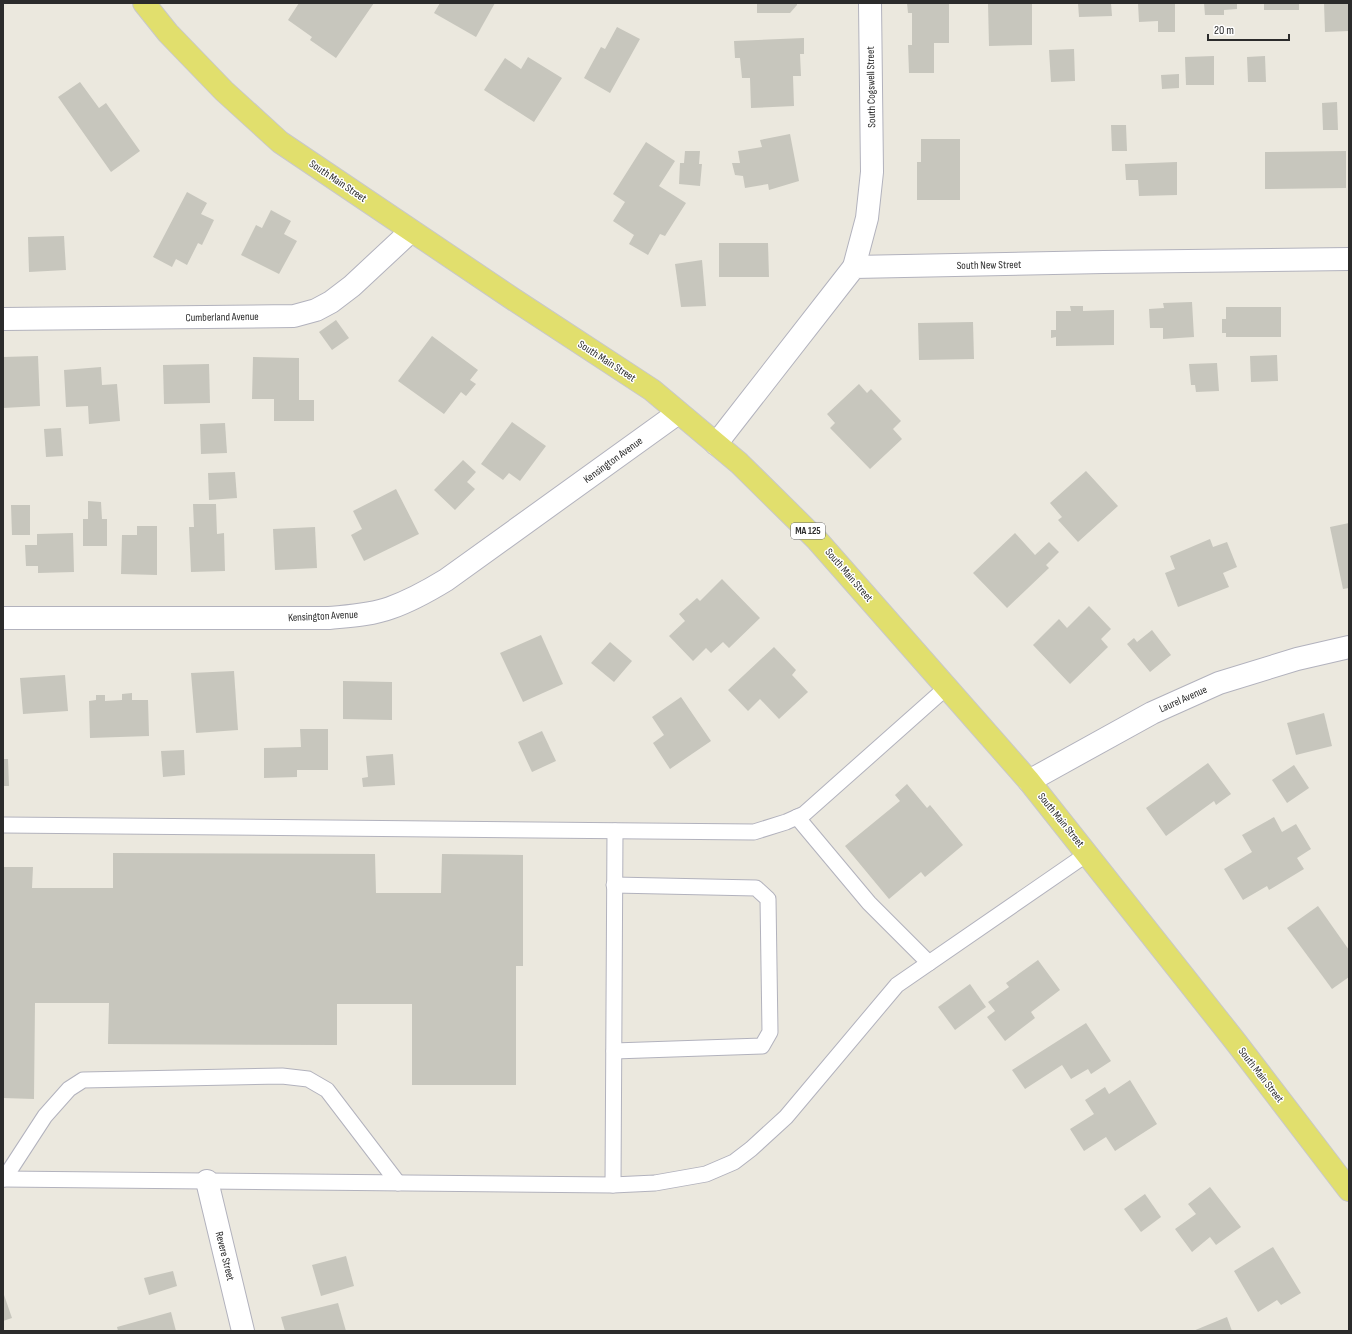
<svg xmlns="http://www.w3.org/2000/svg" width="1352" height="1334" font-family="'Sofia Sans Condensed',sans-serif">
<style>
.building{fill:#c7c6bd}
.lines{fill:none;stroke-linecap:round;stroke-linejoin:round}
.lane-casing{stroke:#b2b2bd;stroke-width:17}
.street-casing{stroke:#b2b2bd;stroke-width:24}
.secondary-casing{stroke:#b2b2bd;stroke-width:24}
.primary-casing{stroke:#c8c8c8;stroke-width:24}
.lane{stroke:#fff;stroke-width:15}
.street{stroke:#fff;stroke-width:22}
.secondary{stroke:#fff;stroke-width:22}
.primary{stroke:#e1df6d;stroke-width:22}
.labels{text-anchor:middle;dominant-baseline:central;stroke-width:3;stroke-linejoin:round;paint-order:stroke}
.shield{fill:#fff;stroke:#6b6b6b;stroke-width:1}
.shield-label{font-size:10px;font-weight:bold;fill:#2b2b2b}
.street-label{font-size:11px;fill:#2b2b2b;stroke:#fff}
</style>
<rect width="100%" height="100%" fill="#ebe8de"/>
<!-- building -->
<g class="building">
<polygon points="299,3 374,3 336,58 310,40 312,37 288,20"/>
<polygon points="440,3 495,3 476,37 434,13"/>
<polygon points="757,3 797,3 797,5 790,13 757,13"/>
<polygon points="907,3 949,3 949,43 934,43 934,73 909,73 908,45 912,45 912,13 908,13"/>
<polygon points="988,3 1032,3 1032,45 989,46"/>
<polygon points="1078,3 1111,3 1112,16 1079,17"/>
<polygon points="1138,3 1175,3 1175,32 1158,32 1158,21 1139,22"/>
<polygon points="1204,3 1237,3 1237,9 1224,10 1224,15 1205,15"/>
<rect x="1264" y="3" width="35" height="7"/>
<polygon points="1324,3 1349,3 1349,31 1325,32"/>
<polygon points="617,27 640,39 610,93 584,78 601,47 605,49"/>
<polygon points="804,38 804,54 800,54 801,76 793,76 794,106 751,108 750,78 742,78 740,58 735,58 734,41"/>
<polygon points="1074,49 1075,81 1051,82 1049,50"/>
<polygon points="1214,56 1214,85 1186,85 1185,57"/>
<polygon points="1265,56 1266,82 1248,82 1247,57"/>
<polygon points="528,57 562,78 534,122 484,90 505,58 521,69"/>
<polygon points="1179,74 1179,88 1162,89 1161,75"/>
<polygon points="80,82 99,108 106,103 140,151 111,172 58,97"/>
<polygon points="1337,102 1338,130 1323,130 1322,103"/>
<polygon points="1111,125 1126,125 1127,151 1112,151"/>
<polygon points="790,134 799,181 769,190 768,184 745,188 743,176 735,175 732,163 740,163 738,151 762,147 760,140"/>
<polygon points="921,139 960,139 960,200 917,200 917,162 921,162"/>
<polygon points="646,142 675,161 659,186 686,203 665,236 660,234 648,255 629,244 634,235 613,221 625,202 613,194"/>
<polygon points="685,151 700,151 699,164 702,164 700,186 679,184 680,163 684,163"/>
<polygon points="1346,151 1346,188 1265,189 1265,152"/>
<polygon points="1177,162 1177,195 1139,196 1138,180 1126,180 1125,164"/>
<polygon points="187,192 207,203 201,214 214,220 202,245 198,243 187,265 176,259 172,267 153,257"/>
<polygon points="271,210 291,221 284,234 297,241 279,274 241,255 256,225 262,228"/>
<polygon points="64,236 66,270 29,272 28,237"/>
<polygon points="719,243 768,243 769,277 719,277"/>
<polygon points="702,260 706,306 681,307 675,264"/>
<polygon points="1192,302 1194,337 1163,339 1163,328 1150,328 1149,309 1164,308 1163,303"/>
<polygon points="1070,306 1083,306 1083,311 1114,310 1114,345 1056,346 1056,337 1051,338 1051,330 1056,330 1056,311 1071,311"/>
<polygon points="1226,307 1281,307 1281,337 1226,337 1226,333 1222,333 1222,319 1226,319"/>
<polygon points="336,320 349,338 332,350 319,332"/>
<polygon points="973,322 974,359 919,360 918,323"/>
<polygon points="432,336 478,370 470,380 476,384 466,396 461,392 444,414 398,381"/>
<polygon points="1277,355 1278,381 1251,382 1250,356"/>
<polygon points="38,356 40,406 3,408 3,357"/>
<polygon points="253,357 299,358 299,400 314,400 314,421 274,421 274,399 252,399"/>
<polygon points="1217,363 1219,391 1196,392 1195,385 1191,385 1189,364"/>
<polygon points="209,364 210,403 164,404 163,365"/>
<polygon points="101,367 102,385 117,384 120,421 89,424 88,406 66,407 64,370"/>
<polygon points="859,384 867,393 871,389 901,421 893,429 902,439 870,469 830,428 835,423 827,414"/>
<polygon points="512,422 546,446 520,481 509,473 503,480 481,464"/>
<polygon points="225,423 227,453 201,454 200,424"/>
<polygon points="61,428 63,456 46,457 44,429"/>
<polygon points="463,460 476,472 467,482 475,489 455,510 434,490"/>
<polygon points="1086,471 1118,506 1078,542 1058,520 1062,517 1050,503"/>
<polygon points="235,472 237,498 209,500 208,473"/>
<polygon points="396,489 419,534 364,561 351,535 362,529 353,511"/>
<polygon points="88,501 101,502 102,519 107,519 107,546 83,546 83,519 88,519"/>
<polygon points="193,504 216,504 217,534 224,533 225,571 191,572 189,527 194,527"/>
<polygon points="11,505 30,505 30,535 12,535"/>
<polygon points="1349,523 1349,588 1343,589 1330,527"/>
<polygon points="137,526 157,526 157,575 121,574 122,535 137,535"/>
<polygon points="315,527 317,568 275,570 273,529"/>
<polygon points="73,533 74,572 38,573 38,566 26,566 25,545 37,545 37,534"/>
<polygon points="1015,533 1035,555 1049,542 1059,552 1046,565 1049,568 1007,608 973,573"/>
<polygon points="1210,539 1213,547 1227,542 1237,567 1223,573 1229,587 1178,607 1165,573 1175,569 1170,556"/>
<polygon points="722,579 760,618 729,648 723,642 711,653 706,648 693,661 669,636 685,621 679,614 697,598 700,601"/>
<polygon points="1089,606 1111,629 1101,639 1108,647 1070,684 1033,645 1059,619 1067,628"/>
<polygon points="1152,630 1171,655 1150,672 1127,644 1134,638 1137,642"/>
<polygon points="541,635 563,684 523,702 500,653"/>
<polygon points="610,642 632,661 614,682 591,663"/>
<polygon points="774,647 796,670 792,675 808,692 779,719 760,699 748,711 728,690"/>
<polygon points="234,671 238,730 196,733 191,673"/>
<polygon points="65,675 68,711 23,714 20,678"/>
<polygon points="343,681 392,682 392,720 343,719"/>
<polygon points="132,693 132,700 148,700 149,736 90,738 89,701 96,700 96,695 105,695 105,701 122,700 122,694"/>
<polygon points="681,697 711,741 670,769 653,743 664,735 652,717"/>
<polygon points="1324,713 1332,746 1296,755 1287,723"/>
<polygon points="300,729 328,729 328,770 297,770 297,777 264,778 264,748 301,747"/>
<polygon points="542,731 556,761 532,772 518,742"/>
<polygon points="184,750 185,775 163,777 161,751"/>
<polygon points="393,754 395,785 363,787 362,778 368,777 366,756"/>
<polygon points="3,759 8,759 9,786 3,786"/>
<polygon points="1208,763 1231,794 1216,805 1214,801 1166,836 1146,808"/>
<polygon points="1294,765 1309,788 1287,803 1272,780"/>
<polygon points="907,784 927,808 930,805 963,845 925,877 921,872 889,899 845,846 900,801 895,795"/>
<polygon points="1274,817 1282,832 1296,824 1311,849 1297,858 1304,869 1269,890 1267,886 1243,900 1224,869 1252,852 1242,835"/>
<polygon points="113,853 375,854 376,893 441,893 442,854 523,855 523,966 516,966 516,1085 412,1085 412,1004 337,1004 337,1045 108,1044 109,1003 35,1003 34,1099 3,1098 3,867 33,867 32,888 113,888"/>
<polygon points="1318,906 1349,950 1349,977 1332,989 1287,928"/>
<polygon points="1038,960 1060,990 1031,1012 1035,1018 1005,1041 987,1017 995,1011 988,1002 1009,987 1006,983"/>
<polygon points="970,984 986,1007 955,1030 938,1007"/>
<polygon points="1086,1023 1111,1061 1091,1074 1088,1069 1071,1079 1062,1065 1025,1089 1012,1070"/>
<polygon points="1130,1080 1157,1124 1115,1151 1106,1137 1084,1151 1070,1129 1094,1114 1085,1100 1105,1087 1109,1094"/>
<polygon points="1210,1187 1241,1227 1216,1245 1210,1237 1192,1252 1175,1229 1196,1214 1188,1204"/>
<polygon points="1145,1194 1161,1217 1141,1232 1124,1209"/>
<polygon points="1273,1247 1301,1293 1281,1305 1277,1300 1258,1312 1234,1271"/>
<polygon points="346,1256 354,1286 321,1296 312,1265"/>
<polygon points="173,1271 177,1286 149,1295 144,1278"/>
<polygon points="3,1292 12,1318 3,1321"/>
<polygon points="338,1303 346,1331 285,1331 281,1317"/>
<polygon points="171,1312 176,1331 118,1331 117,1327"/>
<polygon points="1227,1317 1232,1331 1193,1331"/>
</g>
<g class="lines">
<defs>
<g id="lane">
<polyline points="797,817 869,903 929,963"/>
<polyline points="3,825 754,832 786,822 804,814 947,687"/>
<polyline points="614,1051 762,1046 770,1032 768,899 756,888 614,885"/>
<polyline points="3,1179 613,1185 655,1183 706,1174 734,1162 751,1149 786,1117 897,985 1087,854"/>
<polyline points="4,1179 45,1116 69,1089 83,1080 282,1076 308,1079 327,1090 398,1183"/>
<polyline points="613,1185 615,831"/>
</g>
<g id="street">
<polyline points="854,267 867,218 872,172 870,3"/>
<polyline points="3,319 294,316 316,310 331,302 352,286 411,231"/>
<polyline points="716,444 854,267 1104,262 1349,259"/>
<path d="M 3,618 L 329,618 C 349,616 371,615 390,608 C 410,601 428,591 446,580 L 678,413"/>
<polyline points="207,1181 243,1331"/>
</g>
<polyline id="secondary" points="1029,781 1152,713 1219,683 1297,659 1349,647"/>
<polyline id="primary" points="144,3 168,33 224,91 280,142 513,299 652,390 739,463 817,540 1029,781 1235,1041 1349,1190"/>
</defs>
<!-- lane casing -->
<use href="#lane" class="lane-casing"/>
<!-- street casing -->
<use href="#street" class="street-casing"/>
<!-- secondary casing -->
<use href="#secondary" class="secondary-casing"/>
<!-- primary casing -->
<use href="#primary" class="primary-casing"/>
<!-- lane -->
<use href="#lane" class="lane"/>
<!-- street -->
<use href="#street" class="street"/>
<!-- secondary -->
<use href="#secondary" class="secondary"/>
<!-- primary -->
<use href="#primary" class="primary"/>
</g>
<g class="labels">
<!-- shield labels -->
<rect class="shield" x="791" y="523" width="34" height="16" rx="3"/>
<g class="shield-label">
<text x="808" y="531">MA 125</text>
</g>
<!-- street labels -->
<g class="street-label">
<text transform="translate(871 87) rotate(-91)">South Cogswell Street</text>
<text transform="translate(338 181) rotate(34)">South Main Street</text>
<text transform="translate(989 265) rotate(-1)">South New Street</text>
<text transform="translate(222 317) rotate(-1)">Cumberland Avenue</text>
<text transform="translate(607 361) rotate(33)">South Main Street</text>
<text transform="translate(613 460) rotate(-36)">Kensington Avenue</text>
<text transform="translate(849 575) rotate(49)">South Main Street</text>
<text transform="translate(323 616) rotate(-3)">Kensington Avenue</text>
<text transform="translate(1183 699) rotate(-24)">Laurel Avenue</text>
<text transform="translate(1061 820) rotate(51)">South Main Street</text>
<text transform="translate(1261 1075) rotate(52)">South Main Street</text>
<text transform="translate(225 1256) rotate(76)">Revere Street</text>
</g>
</g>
<!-- border -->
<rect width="1352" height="1334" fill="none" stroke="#2b2b2b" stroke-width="8"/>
<!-- scale -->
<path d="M1208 34v6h81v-6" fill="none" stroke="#2b2b2b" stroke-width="2"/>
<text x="1214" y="34" font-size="12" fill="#2b2b2b" stroke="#ffffff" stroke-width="3" paint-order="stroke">20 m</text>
</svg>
